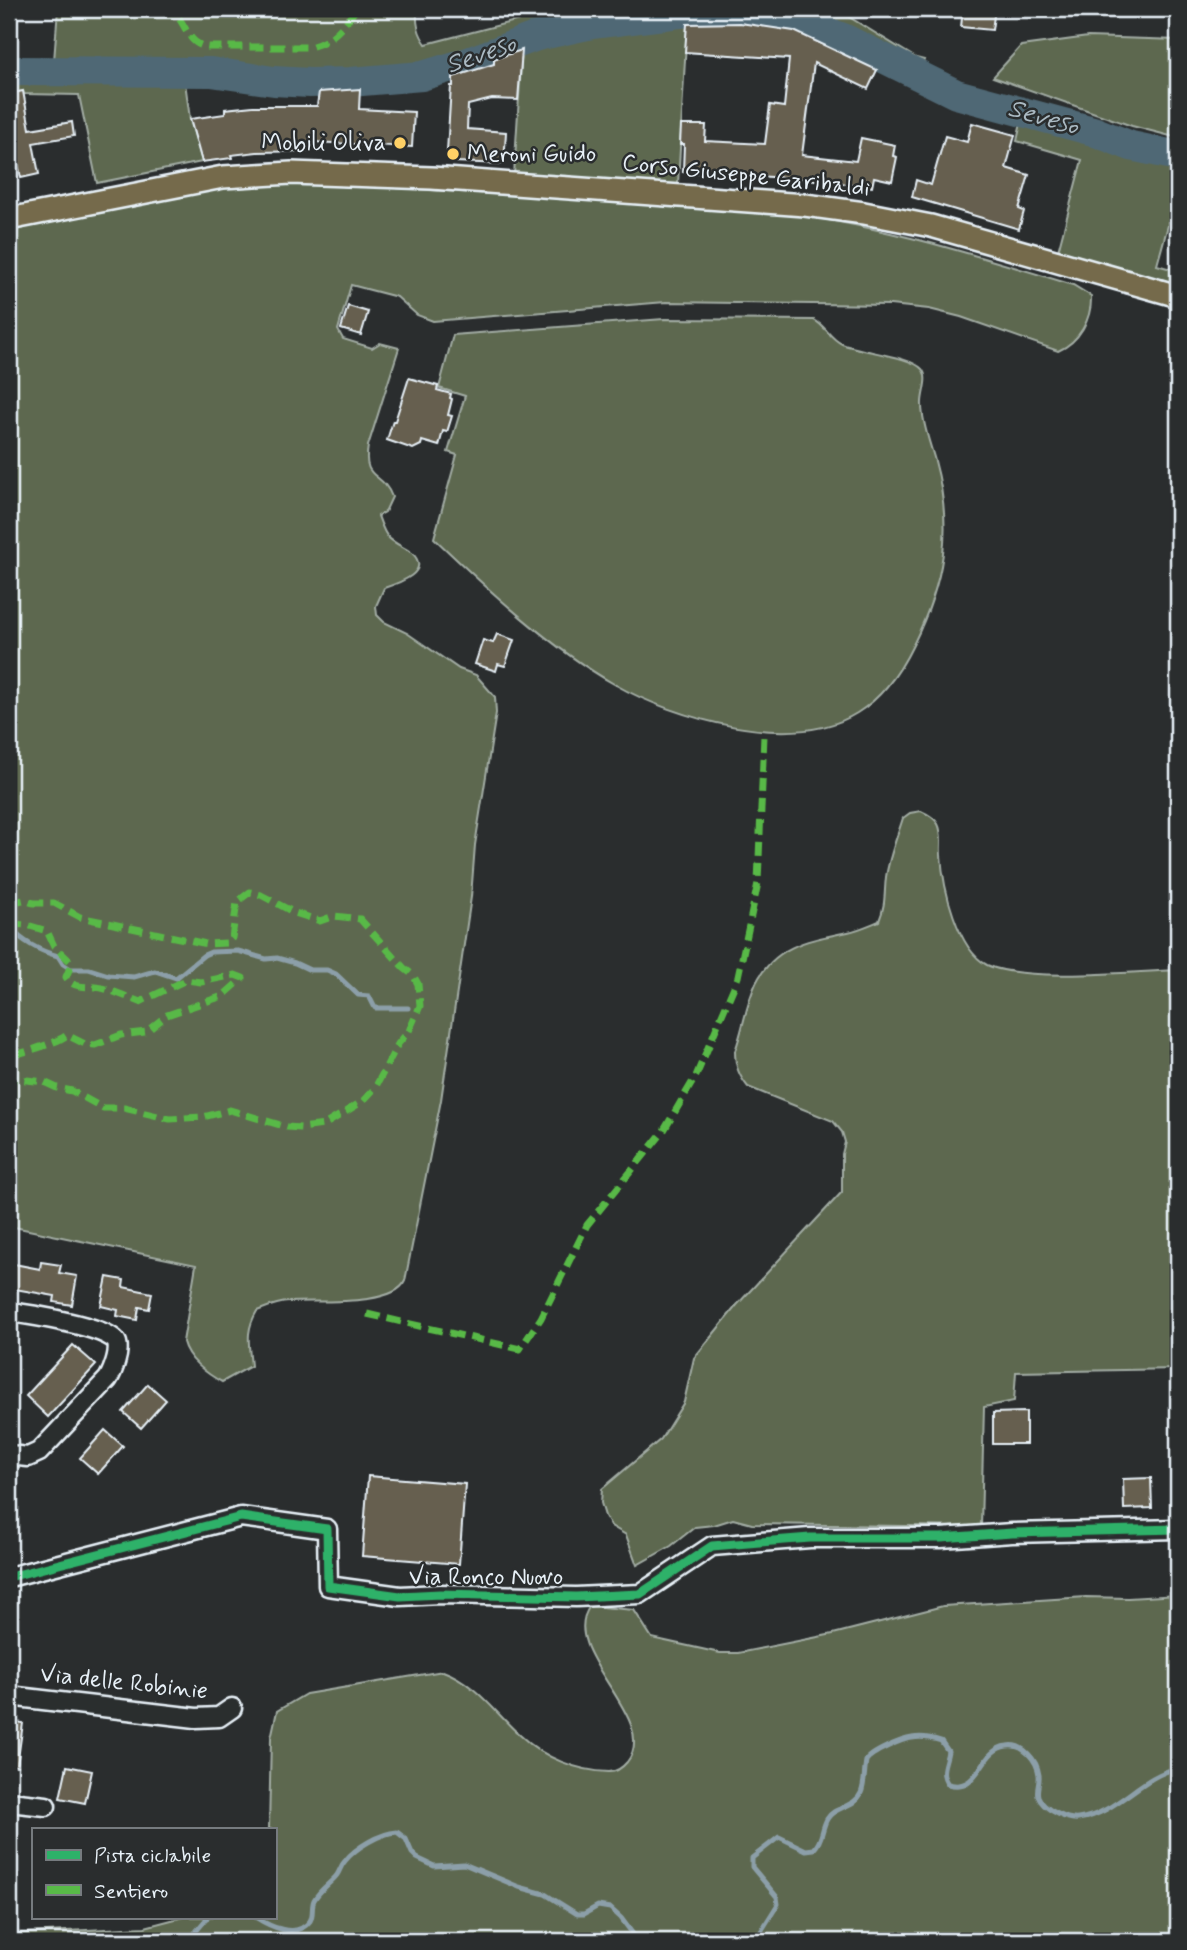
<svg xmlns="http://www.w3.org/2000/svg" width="1187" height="1950" font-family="Mynerve,sans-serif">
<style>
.green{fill:#5d684f;stroke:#a2aca4;stroke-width:2}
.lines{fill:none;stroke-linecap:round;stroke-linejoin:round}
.stream{stroke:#8c9fa9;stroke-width:5}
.river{stroke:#4f6874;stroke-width:30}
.building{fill:#665f4f;stroke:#e8f1f8;stroke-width:2}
.minor-casing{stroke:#e8f1f8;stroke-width:23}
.major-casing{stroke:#e8f1f8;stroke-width:26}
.minor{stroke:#2a2d2e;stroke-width:18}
.major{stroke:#746b4b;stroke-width:21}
.quiet{stroke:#58b947;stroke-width:7;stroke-dasharray:14 7;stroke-linecap:butt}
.cycleway-casing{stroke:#2a2d2e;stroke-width:13}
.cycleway{stroke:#2db169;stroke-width:9}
.poi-dot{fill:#ffd166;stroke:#2a2d2e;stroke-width:2.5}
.labels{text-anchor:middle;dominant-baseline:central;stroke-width:5;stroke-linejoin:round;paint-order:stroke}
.poi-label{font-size:24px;fill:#e8f1f8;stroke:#2a2d2e;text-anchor:end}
.street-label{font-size:24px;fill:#e8f1f8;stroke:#2a2d2e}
.water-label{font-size:26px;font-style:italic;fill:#abbac3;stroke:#2a2d2e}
</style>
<rect width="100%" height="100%" fill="#2a2d2e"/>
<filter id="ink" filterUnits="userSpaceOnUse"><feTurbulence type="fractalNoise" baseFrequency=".0143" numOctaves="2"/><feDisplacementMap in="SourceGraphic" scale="14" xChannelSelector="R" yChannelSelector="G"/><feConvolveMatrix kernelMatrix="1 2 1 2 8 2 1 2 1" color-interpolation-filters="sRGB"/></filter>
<g filter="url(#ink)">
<!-- green -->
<g class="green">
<path d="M 58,9 L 417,9 C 416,23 418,33 426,44 L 527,18 L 580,9 L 625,9 L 560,19 L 453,56 L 413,66 L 356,73 L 319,74 L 206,61 L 54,61 Z"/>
<polygon points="796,9 836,9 916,58 924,60 922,66 836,22"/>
<polygon points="687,24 678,184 514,175 522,50 568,39"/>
<polygon points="1088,37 1178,40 1178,138 1132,126 993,77 1021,46"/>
<polygon points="9,81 185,82 190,119 202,162 97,183 79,95 24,94 23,91 9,94"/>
<polygon points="1021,123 1178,167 1178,189 1157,265 1178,271 1178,286 1058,251 1082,160 1017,141"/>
<path d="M 256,183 L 314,183 L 758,210 C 867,221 969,253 1073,285 L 1091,296 C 1092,319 1079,342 1058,351 L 961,317 L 929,309 L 890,305 L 666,302 L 433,321 L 417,315 L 397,297 L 351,285 L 338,330 L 343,339 L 372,348 L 380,343 L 399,348 L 368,446 C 362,482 382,470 392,497 L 385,512 L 378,516 C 381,523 383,531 388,537 C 394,544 405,547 412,553 C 432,572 399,583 384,588 L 376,606 L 377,615 L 384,622 L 407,633 L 459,669 L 476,675 L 495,697 L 496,713 L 475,845 L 471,897 L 441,1100 L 405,1281 C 394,1307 315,1300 289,1302 C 278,1302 267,1307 257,1311 C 245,1331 249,1344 251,1366 L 222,1382 C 207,1374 187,1359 183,1342 L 196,1265 L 9,1226 L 9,229 L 200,191 Z"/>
<path d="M 664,319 L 814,320 C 826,326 830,339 842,344 C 861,352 910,356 922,369 C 930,378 921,394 922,405 C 922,423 930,443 935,461 C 954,530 944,582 913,645 C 900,672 883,697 857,713 C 793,753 675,719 614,684 C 552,649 486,588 434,538 L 457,455 L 448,452 L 465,396 L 439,388 L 453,335 Z"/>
<path d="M 921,811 C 928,814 934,817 938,824 C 943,833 940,846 941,855 C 943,887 957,949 987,965 C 1023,982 1135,972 1178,970 L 1178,1369 L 1016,1372 L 1014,1401 L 984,1407 L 981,1527 L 752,1524 L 733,1519 L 714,1525 L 695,1527 L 671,1546 L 637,1565 L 626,1535 L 611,1526 L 605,1516 L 601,1503 L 602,1489 L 661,1439 L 684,1402 L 694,1358 L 737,1305 L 842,1192 L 842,1154 L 845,1142 L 842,1132 L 833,1121 L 748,1087 C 739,1076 735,1066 735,1051 C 743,1030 746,1004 756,983 C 776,944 810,940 848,932 C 858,930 869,925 879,921 C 886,904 884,894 886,877 C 889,857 897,837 903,818 L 910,813 Z"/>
<path d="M 1178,1595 L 1178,1941 L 9,1941 L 9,1934 L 145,1927 L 183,1917 L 275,1917 L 275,1829 L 269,1829 L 271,1738 L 277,1711 L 306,1694 L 443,1671 C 476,1683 496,1714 521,1736 C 544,1758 577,1771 609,1772 C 616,1772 622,1768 627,1762 C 662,1718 556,1652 590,1606 L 634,1610 L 652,1638 L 720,1653 L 738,1653 L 833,1634 L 943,1606 L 1086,1597 L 1128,1598 Z"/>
</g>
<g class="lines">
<!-- stream -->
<g class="stream">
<path d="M 9,927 C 22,941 39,951 58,956 L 63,964 L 71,969 L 89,969 L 108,975 L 134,977 L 155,971 L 176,978 L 204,955 L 211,952 L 238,951 L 266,959 L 277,958 L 295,963 L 310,970 L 327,970 L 336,974 L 358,995 L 369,996 L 375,1008 L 408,1008"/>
<path d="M 255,1917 C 269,1926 296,1940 310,1921 C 314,1914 311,1906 314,1900 C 320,1889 330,1884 337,1875 C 340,1871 341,1865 345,1861 C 355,1848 380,1833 397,1832 L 406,1839 L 412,1853 L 417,1858 L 434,1866 L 464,1864 L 519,1887 L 545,1894 L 577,1914 L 584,1914 L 598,1906 L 610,1908 L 621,1918 L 638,1941"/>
<polyline points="188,1941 208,1917"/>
<path d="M 755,1941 L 778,1904 L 777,1897 L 752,1867 L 752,1858 L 779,1837 L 806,1850 L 814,1849 C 823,1840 821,1830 827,1819 C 834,1806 855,1808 861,1793 C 865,1784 864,1771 866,1761 C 870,1753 902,1739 912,1738 C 921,1736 932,1738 941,1741 L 948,1751 C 946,1764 939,1772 948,1784 C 981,1793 979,1749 1007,1746 C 1023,1743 1037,1760 1039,1775 C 1040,1783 1036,1789 1038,1796 C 1041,1805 1049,1810 1058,1814 C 1064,1817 1071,1820 1078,1819 C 1117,1814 1140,1776 1178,1768"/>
</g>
<!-- river -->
<polyline class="river" points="9,71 211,72 274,81 310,83 350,82 422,76 468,62 537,36 592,24 704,10 742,11 778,15 809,25 843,38 956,94 1093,131 1131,146 1178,156"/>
</g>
<!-- building -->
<g class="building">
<polygon points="963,9 995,9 992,30 961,27"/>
<polygon points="740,23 794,31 877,70 868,89 814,63 802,155 856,161 861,138 895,145 893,156 897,157 892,181 874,177 872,187 807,179 683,172 684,144 680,144 681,125 706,125 705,141 765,144 770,105 784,107 789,59 685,52 687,24"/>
<polygon points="522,50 518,100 492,99 468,105 467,129 506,132 504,164 455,162 447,152 451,86 453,86 453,77 494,64 494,59"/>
<polygon points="360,89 359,109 414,112 412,147 313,142 312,151 257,152 231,155 232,158 202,162 190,119 225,114 225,109 253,106 317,106 319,92"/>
<polygon points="23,91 30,129 72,122 74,136 33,143 39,174 21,178 9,120 9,94"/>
<polygon points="972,123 1015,135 1006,168 1029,175 1019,209 1024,211 1019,229 912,197 916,180 931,185 945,136 967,142"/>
<polygon points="348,306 368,312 361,335 341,329"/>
<polygon points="409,378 438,386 437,390 451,394 450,398 452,399 448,415 452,416 447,432 443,431 439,446 422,441 421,445 413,449 387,440 393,421 395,421"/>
<polygon points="497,634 514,640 505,666 498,664 496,671 475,664 483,640 493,643"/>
<polygon points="41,1262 61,1265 59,1273 77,1276 72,1305 54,1302 55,1296 9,1288 9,1263 40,1269"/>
<polygon points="107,1277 124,1280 123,1287 152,1293 149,1309 139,1307 137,1320 117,1316 118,1310 101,1306"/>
<polygon points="73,1345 96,1365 48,1417 26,1396"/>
<polygon points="148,1384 166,1400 141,1428 123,1412"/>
<polygon points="1026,1412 1026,1444 993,1444 993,1413"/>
<polygon points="105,1430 123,1446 98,1474 80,1458"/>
<polygon points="368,1476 465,1484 459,1564 362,1556"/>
<polygon points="1151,1478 1152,1508 1124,1509 1123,1479"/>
<polygon points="9,1721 23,1723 17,1766 9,1765"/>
<polygon points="67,1766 92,1771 85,1803 60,1798"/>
</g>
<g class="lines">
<defs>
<g id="minor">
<path d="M 9,1312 C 26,1314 112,1327 117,1343 C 120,1352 113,1371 108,1379 L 39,1452 L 28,1457 L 9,1455"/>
<polyline points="9,1577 241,1517 327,1529 328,1586 400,1596 440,1594 576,1597 640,1594 712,1546 810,1538 941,1538 1012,1533 1178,1529"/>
<polyline points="9,1696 196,1718 219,1717 232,1708"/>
<polyline points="9,1802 46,1806"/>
</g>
<polyline id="major" points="9,219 223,177 291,173 432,178 805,205 864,213 931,226 1178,296"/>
</defs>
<!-- minor casing -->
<use href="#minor" class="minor-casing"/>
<!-- major casing -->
<use href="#major" class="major-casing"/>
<!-- minor -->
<use href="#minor" class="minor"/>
<!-- major -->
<use href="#major" class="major"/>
<!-- quiet -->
<g class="quiet">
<path d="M 179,9 L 170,11 C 188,20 184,44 208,47 L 309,47 C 332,42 343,27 356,9"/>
<polyline points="9,903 23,900 34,903 54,903 80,917 207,944 227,943 232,938 237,902 250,892 261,895 295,913 320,921 334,916 360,919 404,968 413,975 418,984 420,1006 409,1031 398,1044 375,1088 363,1101 324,1125 301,1128 287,1127 230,1110 203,1117 170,1119 124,1108 103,1108 72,1091 57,1088 44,1082 9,1078"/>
<path d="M 9,924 L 27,925 L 47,931 L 54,946 L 72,963 L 66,977 C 73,989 84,986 96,987 C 107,988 129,998 140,1002 L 186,980 L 201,982 L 235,975 L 243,978 L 223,996 L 167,1015 L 146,1032 L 121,1035 L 95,1045 L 85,1044 L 67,1035 C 57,1043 23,1053 9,1056"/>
<polyline points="367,1314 520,1349 541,1318 587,1225 663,1132 696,1076 738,977 758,883 764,735"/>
</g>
<defs>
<polyline id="cycleway" points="9,1577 241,1517 327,1529 328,1586 400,1596 440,1594 576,1597 640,1594 712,1546 810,1538 941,1538 1012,1533 1178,1529"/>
</defs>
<!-- cycleway casing -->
<use href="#cycleway" class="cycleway-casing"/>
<!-- cycleway -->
<use href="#cycleway" class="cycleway"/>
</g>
</g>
<!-- markers -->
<g class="poi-dot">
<circle cx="400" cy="143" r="7"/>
<circle cx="453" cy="154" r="7"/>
</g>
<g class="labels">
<!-- poi labels -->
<g class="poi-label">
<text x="386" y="143">Mobili Oliva</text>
<text x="467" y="154" text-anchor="start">Meroni Guido</text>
</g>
<!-- street labels -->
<g class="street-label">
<text transform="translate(746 176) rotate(6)">Corso Giuseppe Garibaldi</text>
<text x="486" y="1577">Via Ronco Nuovo</text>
<text transform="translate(124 1683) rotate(6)">Via delle Robinie</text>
</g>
<!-- water labels -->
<g class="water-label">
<text transform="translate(481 55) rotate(-19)">Seveso</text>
<text transform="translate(1043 118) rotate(16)">Seveso</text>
</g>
</g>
<!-- margin -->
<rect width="1187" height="1950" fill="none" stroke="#2a2d2e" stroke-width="35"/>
<rect x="18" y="18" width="1152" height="1915" fill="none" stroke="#e8f1f8" stroke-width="2.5" filter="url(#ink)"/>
<!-- legend -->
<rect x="32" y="1828" width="245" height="91" fill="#2a2d2e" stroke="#767b7f" stroke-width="2"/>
<rect x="46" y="1850" width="35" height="10" fill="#2db169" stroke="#767b7f" stroke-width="2"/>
<text x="94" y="1862" font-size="21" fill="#e8f1f8">Pista ciclabile</text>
<rect x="46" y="1885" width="35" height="10" fill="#58b947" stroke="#767b7f" stroke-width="2"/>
<text x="94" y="1898" font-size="21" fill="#e8f1f8">Sentiero</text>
</svg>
